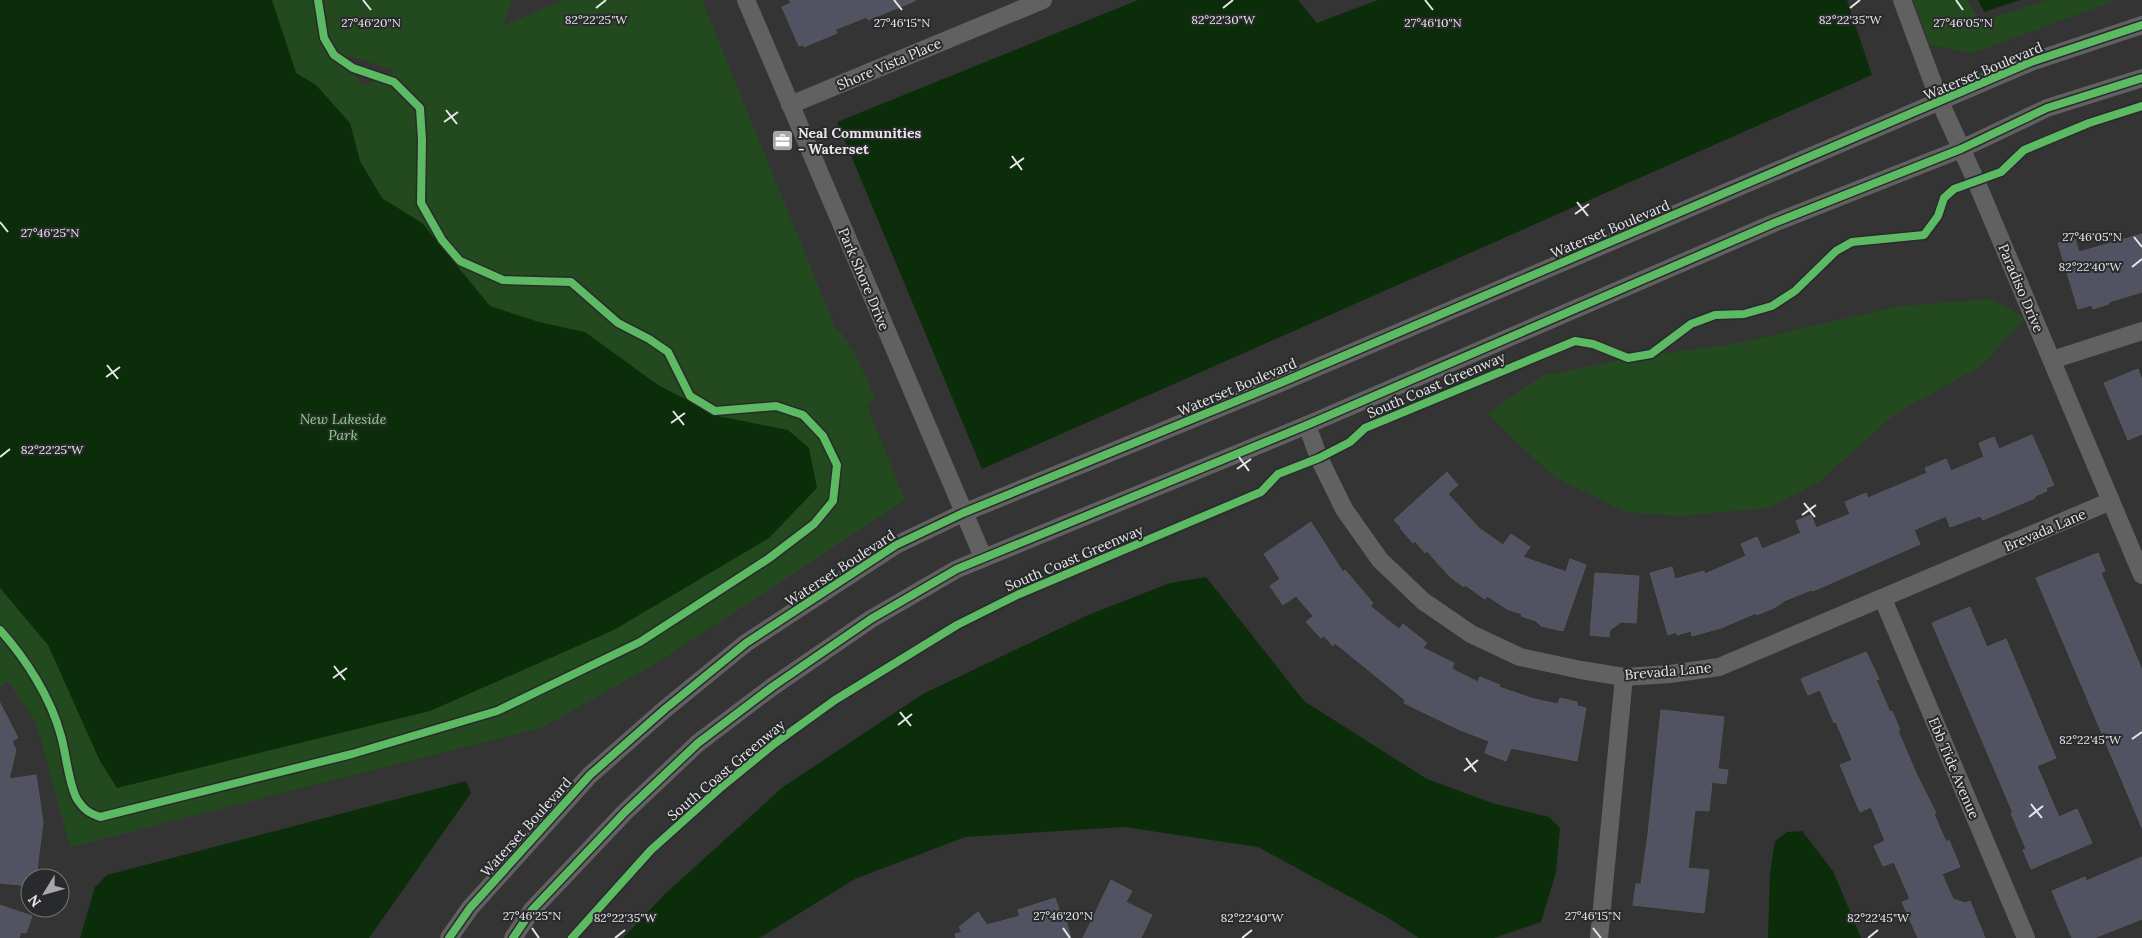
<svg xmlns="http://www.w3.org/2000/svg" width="2142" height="938" font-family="Lora,serif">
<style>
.green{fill:#234a1f;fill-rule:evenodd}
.water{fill:#0c2d09}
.building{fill:#515363;stroke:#575859}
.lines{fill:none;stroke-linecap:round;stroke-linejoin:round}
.minor{stroke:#616162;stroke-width:18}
.cycleway-casing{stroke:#292a2c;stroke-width:11}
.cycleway{stroke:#5cba63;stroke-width:8}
.ticks{fill:none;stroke:#e7e7e9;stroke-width:2}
.labels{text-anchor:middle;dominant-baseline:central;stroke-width:4;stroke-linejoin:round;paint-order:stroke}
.street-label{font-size:14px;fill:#e7e7e9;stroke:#292a2c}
.poi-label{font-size:14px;font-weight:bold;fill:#e7e7e9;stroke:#292a2c;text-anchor:start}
.park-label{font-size:14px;font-style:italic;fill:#84dc7a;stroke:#292a2c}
.ticks-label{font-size:12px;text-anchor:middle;fill:#e7e7e9;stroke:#292a2c;stroke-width:4;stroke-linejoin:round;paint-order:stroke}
</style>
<rect width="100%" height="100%" fill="#343435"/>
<!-- green -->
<g class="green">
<path d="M 0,0 L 512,0 L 503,26 L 563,0 L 702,0 L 837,332 L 841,332 L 857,358 L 875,397 L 867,406 L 905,500 L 657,663 L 541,728 L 70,847 L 36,722 L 8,681 L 0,687 ZM 347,55 L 390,69 L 394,72 L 361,86 Z"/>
<polygon points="1913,0 1968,0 1978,19 1983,21 2047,0 2116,0 1973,53 1930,45"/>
<polygon points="1992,299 2022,317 2024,320 1981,366 1895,414 1819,482 1768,508 1681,516 1626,512 1554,477 1487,414 1542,376 1630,358 1739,343 1900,306"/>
</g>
<!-- water -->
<g class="water">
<polygon points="0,0 272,0 296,73 316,85 350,123 360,161 382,198 422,223 490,306 539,322 585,332 658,385 718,416 788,430 809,448 817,488 769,538 614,630 430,711 117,788 100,761 48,645 0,588"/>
<polygon points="1138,0 1298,0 1317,23 1378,0 1847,0 1872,75 982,469 837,122"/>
<polygon points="1978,0 2020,0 1984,12"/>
<polygon points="1206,577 1304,701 1427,779 1492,803 1549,817 1560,828 1556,872 1541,922 1494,938 1419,938 1385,916 1258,847 1124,827 965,837 855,879 759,938 623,938 665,894 783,787 923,694 1088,615 1170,583"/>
<polygon points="466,781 471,793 369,938 80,938 95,887 107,875"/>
<polygon points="1802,831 1833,871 1861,938 1768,938 1770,873 1775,841 1787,832"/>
</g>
<!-- building -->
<g class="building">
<polygon points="789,0 915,0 915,1 868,20 867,17 839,28 835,30 837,33 804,47 803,45 799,46 782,7 791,3"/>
<polygon points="2142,234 2142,292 2109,302 2109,304 2093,309 2092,305 2078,309 2058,243 2075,239 2079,252"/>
<polygon points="2138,369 2142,380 2142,434 2128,440 2104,383"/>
<polygon points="2032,435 2054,485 2046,488 2047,491 2035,496 2035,498 1983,520 1980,516 1950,527 1946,516 1914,530 1920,544 1818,589 1812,591 1811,590 1784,601 1776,607 1757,615 1756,613 1721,628 1692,636 1691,631 1677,635 1676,632 1668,635 1650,573 1672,567 1675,579 1704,571 1705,574 1746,556 1741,544 1757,537 1762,549 1801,533 1796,521 1811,515 1816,528 1850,514 1845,502 1866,493 1868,498 1927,473 1925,468 1946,459 1951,471 1984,457 1979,443 1994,437 1999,449"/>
<polygon points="1447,472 1458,485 1448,494 1479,528 1503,545 1511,534 1530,547 1523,557 1566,572 1570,559 1586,565 1563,631 1541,626 1536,621 1521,616 1522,614 1507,609 1487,596 1485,599 1465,585 1464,587 1450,577 1427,551 1425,553 1415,541 1413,543 1400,528 1401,527 1394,520"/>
<polygon points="1311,522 1343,572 1345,570 1373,603 1370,606 1399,629 1403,624 1427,643 1423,648 1454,663 1452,669 1478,682 1480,677 1500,685 1499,687 1534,699 1558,704 1560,698 1577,702 1577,706 1586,708 1577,761 1511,748 1506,761 1485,753 1489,741 1460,730 1404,703 1405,700 1335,643 1333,646 1324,636 1321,638 1306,622 1313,616 1296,596 1283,605 1270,586 1280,579 1264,554"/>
<polygon points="2098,553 2105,571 2101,573 2142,670 2142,828 2036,578"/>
<polygon points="1595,573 1639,576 1636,623 1621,622 1610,630 1609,637 1590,635"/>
<polygon points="1970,607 1987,647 2006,639 2056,758 2037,766 2059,817 2077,809 2092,843 2031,869 2023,850 2026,849 2011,813 2013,813 1932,623"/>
<polygon points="1866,652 1879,679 1876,680 1890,712 1892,711 1900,730 1898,731 1916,773 1936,813 1934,814 1946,842 1949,840 1960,867 1942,874 1953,899 1965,903 1970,901 1985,938 1918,938 1902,902 1910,899 1894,862 1883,866 1874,846 1885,841 1871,807 1860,812 1840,765 1852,760 1836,722 1834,723 1820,690 1808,695 1801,679"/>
<polygon points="0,703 18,738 12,741 16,750 9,779 36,775 43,822 36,878 30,878 30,886 0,883"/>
<polygon points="1661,710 1724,717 1718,769 1728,770 1726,784 1712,782 1709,811 1695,810 1688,868 1709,870 1704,913 1633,905 1636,884 1641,884 1648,834"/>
<polygon points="2142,857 2142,919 2094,938 2072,938 2052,891 2085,877 2086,881"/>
<polygon points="1111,880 1132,891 1126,902 1152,915 1141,938 1083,938"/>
<polygon points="1055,898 1062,918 1065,917 1071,938 956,938 955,934 962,932 959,927 978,912 987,925 1020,916 1018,910"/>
<polygon points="0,905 32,916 26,933 21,932 19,938 0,938"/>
</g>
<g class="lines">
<!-- minor -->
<g class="minor">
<polyline points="746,0 983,557"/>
<polyline points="1902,0 1940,102 1976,181 2142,575"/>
<polyline points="790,105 1043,0"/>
<polyline points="2052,360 2142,331"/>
<polyline points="1307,425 1319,458 1344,509 1380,560 1423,601 1471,634 1520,657 1581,670 1624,677 1670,674 1719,667 2111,501"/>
<polyline points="1883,599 2026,938"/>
<polyline points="449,938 470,908 590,775 665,709 746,643 896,545 963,513 1285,381 2031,62 2142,25"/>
<polyline points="513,938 532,910 625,812 698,743 772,687 871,619 957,569 1307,425 1774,223 1961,149 2047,108 2142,78"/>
<polyline points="1599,938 1624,677"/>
</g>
<defs>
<g id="cycleway">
<path d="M 0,630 C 26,659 51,698 61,736 C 66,753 69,786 77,799 C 84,810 89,813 100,817 L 352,754 L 497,711 L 640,642 L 768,559 L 814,524 L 833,501 L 837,465 L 823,436 L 803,415 L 776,406 L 715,411 L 690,396 L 668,352 L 649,339 L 618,323 L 571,282 L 503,280 L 460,261 L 442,240 L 421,203 L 422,140 L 420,108 L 394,82 L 353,68 L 334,55 L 324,38 L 318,0"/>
<polyline points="449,938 470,908 590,775 665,709 746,643 896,545 963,513 1285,381 2031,62 2142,25"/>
<polyline points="513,938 532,910 625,812 698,743 772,687 871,619 957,569 1307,425 1774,223 1961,149 2047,108 2142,78"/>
<polyline points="572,938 651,850 719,789 774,744 835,700 957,625 1017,595 1261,492 1278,474 1319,458 1350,442 1365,428 1575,341 1593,344 1628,358 1651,354 1691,324 1715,315 1744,314 1772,306 1795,291 1836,251 1852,242 1924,235 1938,216 1944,198 1954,189 2001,172 2024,150 2089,123 2142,106"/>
</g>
</defs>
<!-- cycleway casing -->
<use href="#cycleway" class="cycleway-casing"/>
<!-- cycleway -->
<use href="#cycleway" class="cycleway"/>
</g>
<!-- ticks -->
<path class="ticks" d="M 363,0 L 371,10M 894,0 L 902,10M 1425,0 L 1433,10M 1956,0 L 1963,10M 596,8 L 606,0M 1223,8 L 1233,0M 1850,8 L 1860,0M 446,110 L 457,124M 444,122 L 458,112M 1012,156 L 1022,170M 1010,168 L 1024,158M 1577,202 L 1588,216M 1575,214 L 1589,204M 0,222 L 8,232M 2134,237 L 2142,247M 2132,267 L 2142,259M 107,365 L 118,379M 106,377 L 120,367M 673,411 L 684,425M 671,423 L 685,413M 0,457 L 10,449M 1239,457 L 1249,471M 1237,469 L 1251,459M 1804,503 L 1815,517M 1802,515 L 1816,505M 334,666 L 345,680M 333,678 L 347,668M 900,712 L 911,726M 898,725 L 912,714M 2132,739 L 2142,732M 1466,758 L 1476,772M 1464,771 L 1478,760M 2031,804 L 2042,818M 2029,817 L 2043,806M 532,928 L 539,938M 1063,928 L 1070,938M 1593,928 L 1601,938M 615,938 L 625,930M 1242,938 L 1252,930M 1868,938 L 1878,930"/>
<!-- icons -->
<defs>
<symbol id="office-square" viewBox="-11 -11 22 22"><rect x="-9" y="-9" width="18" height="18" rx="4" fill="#a8a8aa" stroke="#292a2c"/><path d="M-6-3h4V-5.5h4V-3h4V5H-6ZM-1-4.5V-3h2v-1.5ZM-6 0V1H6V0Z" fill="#fff"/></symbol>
</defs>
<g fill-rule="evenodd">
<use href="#office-square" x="770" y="128" width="25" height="25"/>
</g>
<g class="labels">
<!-- street labels -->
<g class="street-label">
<text transform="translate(889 64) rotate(-23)">Shore Vista Place</text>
<text transform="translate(1983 71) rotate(-23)">Waterset Boulevard</text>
<text transform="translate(1610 229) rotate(-23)">Waterset Boulevard</text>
<text transform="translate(864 279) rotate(67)">Park Shore Drive</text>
<text transform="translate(2021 288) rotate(67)">Paradiso Drive</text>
<text transform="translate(1436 385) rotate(-23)">South Coast Greenway</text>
<text transform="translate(1237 387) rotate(-23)">Waterset Boulevard</text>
<text transform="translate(2045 530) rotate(-23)">Brevada Lane</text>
<text transform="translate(1074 558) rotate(-23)">South Coast Greenway</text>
<text transform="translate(840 568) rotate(-33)">Waterset Boulevard</text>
<text transform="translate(1668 671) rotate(-5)">Brevada Lane</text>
<text transform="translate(1954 768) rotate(67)">Ebb Tide Avenue</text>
<text transform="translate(726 770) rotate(-40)">South Coast Greenway</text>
<text transform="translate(526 827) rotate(-48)">Waterset Boulevard</text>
</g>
<!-- poi labels -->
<g class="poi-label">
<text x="798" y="133">Neal Communities<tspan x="798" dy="16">- Waterset</tspan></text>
</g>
<!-- park labels -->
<g class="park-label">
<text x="343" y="419">New Lakeside<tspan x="343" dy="16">Park</tspan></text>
</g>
</g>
<g class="ticks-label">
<text x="596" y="24">82°22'25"W</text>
<text x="1223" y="24">82°22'30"W</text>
<text x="1850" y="24">82°22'35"W</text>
<text x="371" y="27">27°46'20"N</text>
<text x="902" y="27">27°46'15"N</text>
<text x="1433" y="27">27°46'10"N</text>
<text x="1963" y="27">27°46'05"N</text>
<text x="50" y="237">27°46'25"N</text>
<text x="2092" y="241">27°46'05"N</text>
<text x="2090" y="271">82°22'40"W</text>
<text x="52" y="454">82°22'25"W</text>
<text x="2090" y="744">82°22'45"W</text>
<text x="532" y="920">27°46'25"N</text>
<text x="1063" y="920">27°46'20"N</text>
<text x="1593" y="920">27°46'15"N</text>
<text x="625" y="922">82°22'35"W</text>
<text x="1252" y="922">82°22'40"W</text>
<text x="1878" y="922">82°22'45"W</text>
</g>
<!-- north arrow -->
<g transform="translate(45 893) rotate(233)"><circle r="24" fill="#292a2c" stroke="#757678"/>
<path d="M0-4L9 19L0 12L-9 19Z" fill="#a8a8aa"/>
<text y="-8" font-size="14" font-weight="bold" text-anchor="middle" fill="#e7e7e9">N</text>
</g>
</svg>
